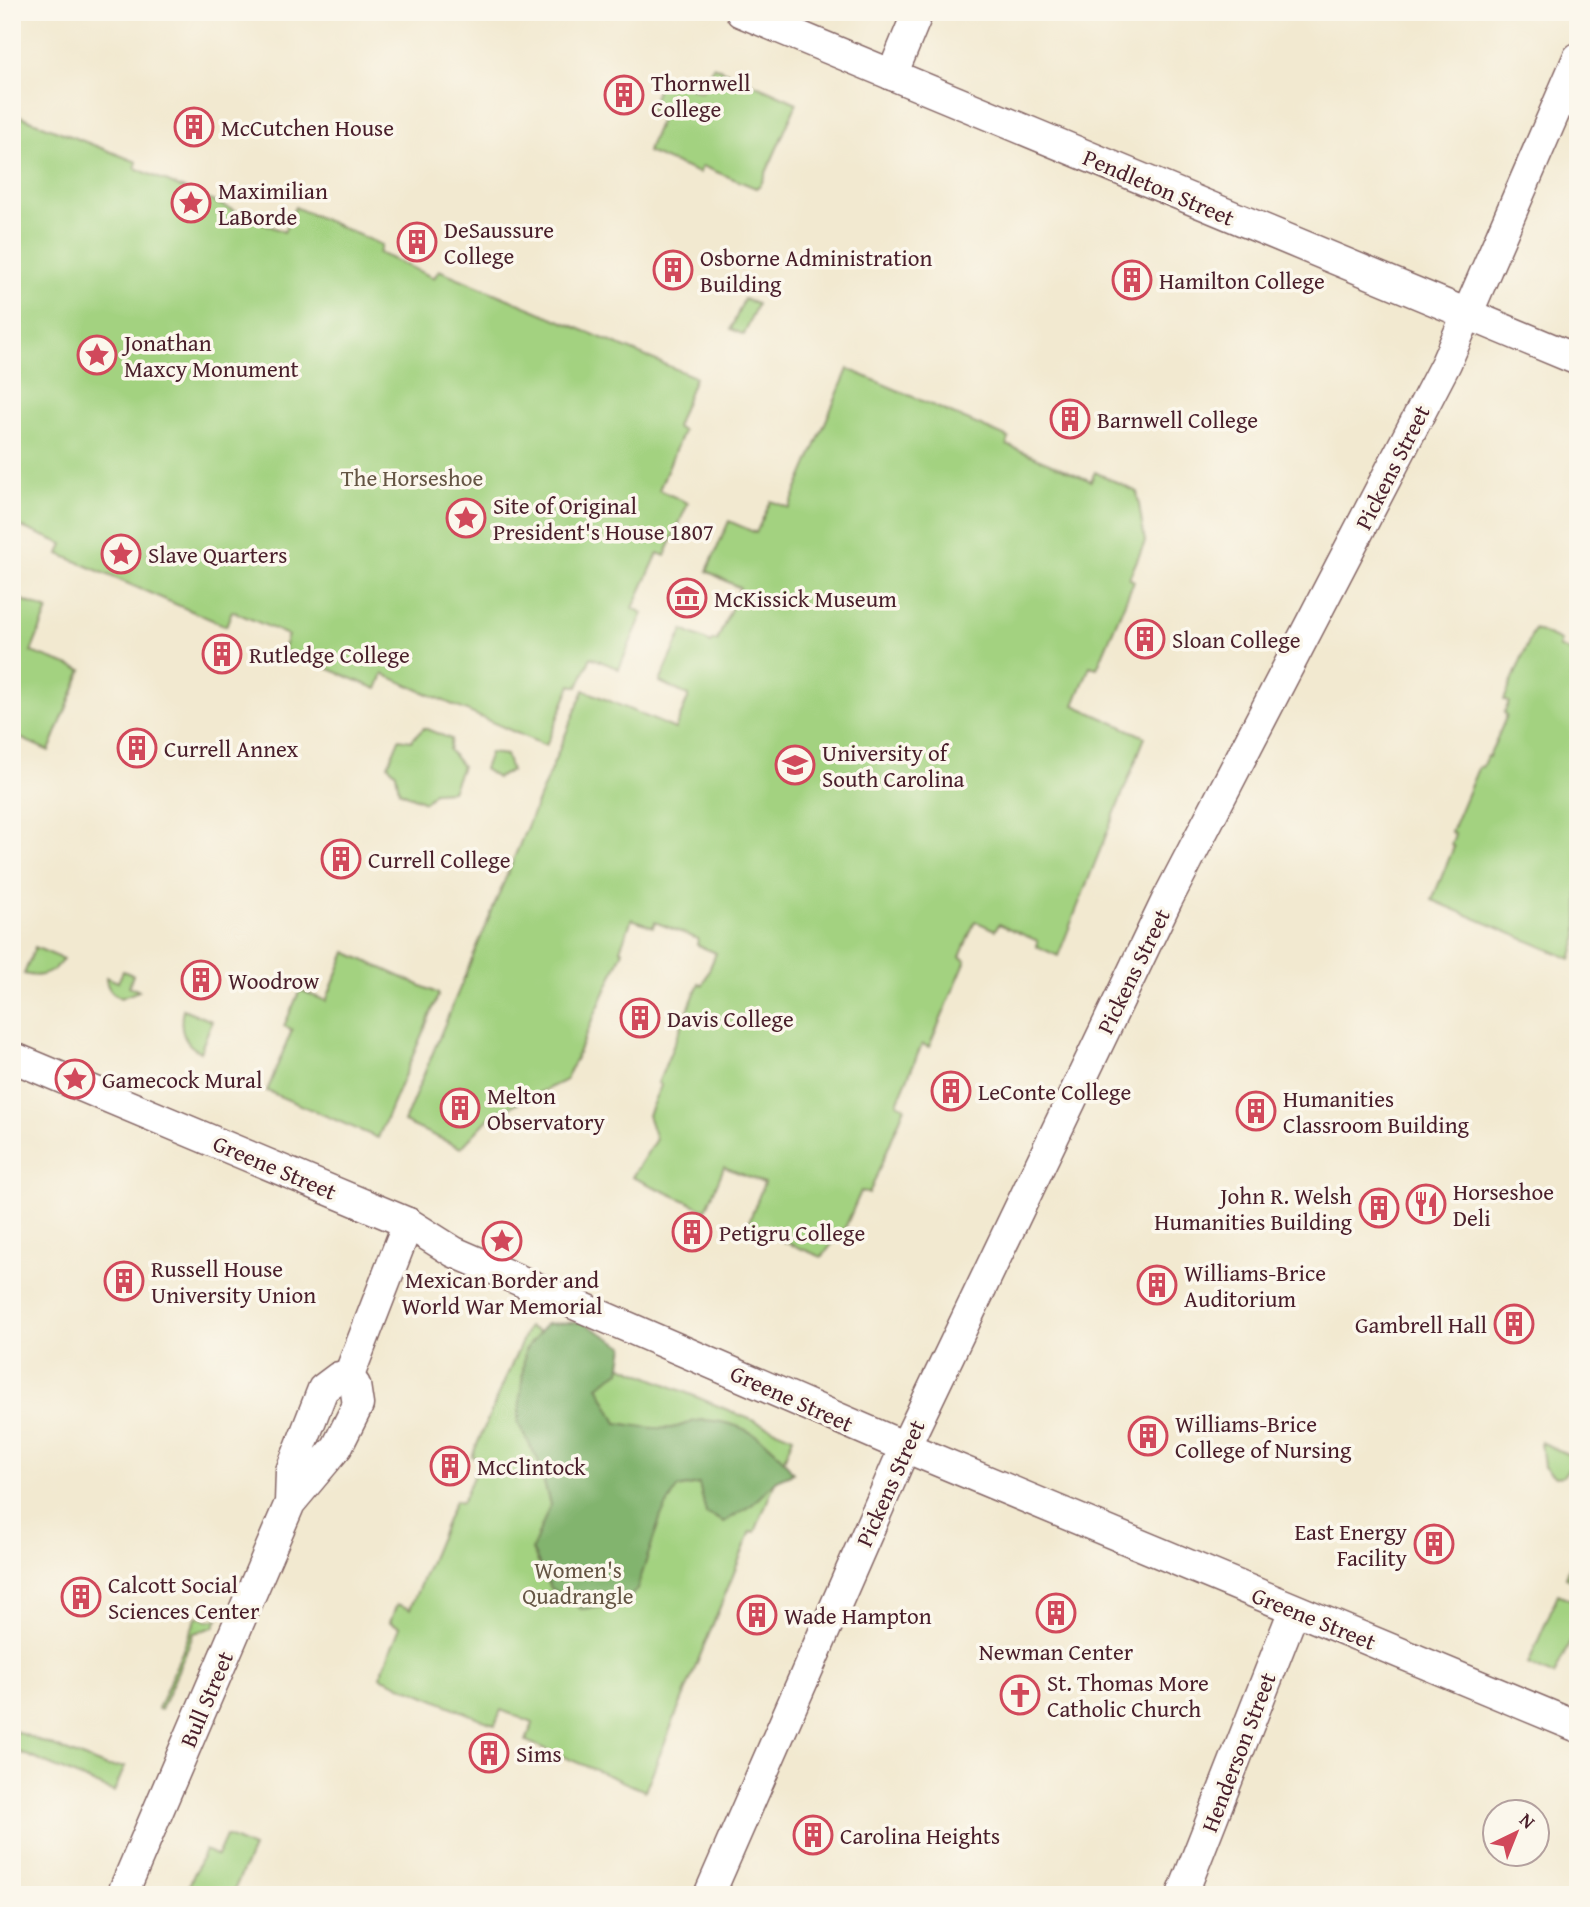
<svg xmlns="http://www.w3.org/2000/svg" width="1590" height="1907" font-family="'Gentium Book Plus',serif">
<style>
.green{fill:#a3d280;stroke:#767856;stroke-width:2}
.forest{fill:#82b46e;stroke:#666a4c;stroke-width:2}
.lines{fill:none;stroke-linecap:round;stroke-linejoin:round}
.minor-casing{stroke:#856665;stroke-width:33}
.minor{stroke:#fff;stroke-width:30}
.labels{text-anchor:middle;dominant-baseline:central;stroke-width:7;stroke-linejoin:round;paint-order:stroke}
.poi-label{font-size:23px;fill:#4a1f2b;stroke:#fbf7ec;text-anchor:start}
.street-label{font-size:23px;fill:#4a1f2b;stroke:#fbf7ec}
.park-label{font-size:23px;fill:#655544;stroke:#fbf7ec}
</style>
<rect width="100%" height="100%" fill="#fbf7ec"/>
<filter id="ink" filterUnits="userSpaceOnUse"><feTurbulence type="fractalNoise" baseFrequency=".0143" numOctaves="2"/><feDisplacementMap in="SourceGraphic" scale="14" xChannelSelector="R" yChannelSelector="G"/><feConvolveMatrix kernelMatrix="1 2 1 2 8 2 1 2 1" color-interpolation-filters="sRGB"/></filter>
<filter id="wash" filterUnits="userSpaceOnUse"><feTurbulence type="fractalNoise" baseFrequency=".00686" numOctaves="4" result="noise"/><feDisplacementMap in="SourceGraphic" scale="28" xChannelSelector="R" yChannelSelector="G"/><feGaussianBlur stdDeviation="1.57" result="paint"/><feColorMatrix in="noise" values="0 0 0 0 0 0 0 0 0 0 0 0 0 0 0 0 0 1.4 0 .05"/><feComposite in="paint" operator="in"/></filter>
<g filter="url(#wash)">
<rect width="100%" height="100%" fill="#f2e9d0"/>
<!-- green -->
<g class="green">
<polygon points="713,66 797,103 761,184 756,188 702,166 699,173 647,152 662,116 649,110 663,76 701,92"/>
<polygon points="12,113 137,162 135,168 284,232 295,207 382,245 379,253 434,278 439,270 695,377 676,427 683,431 659,490 688,503 665,556 658,553 633,608 643,613 619,669 591,657 578,687 571,685 546,746 383,674 377,689 283,650 288,635 232,611 226,626 59,554 63,544 12,523"/>
<polygon points="744,299 757,304 744,335 731,329"/>
<polygon points="848,369 1009,438 1007,445 1091,481 1095,472 1137,492 1145,542 1129,578 1134,581 1097,668 1090,666 1074,705 1145,737 1058,956 1036,946 1038,941 999,924 995,930 975,921 960,957 966,960 929,1047 922,1044 897,1103 905,1107 869,1194 861,1191 846,1226 822,1257 747,1227 764,1183 724,1167 706,1210 632,1177 656,1139 648,1115 661,1085 658,1083 699,983 703,985 716,953 697,945 698,939 655,922 653,927 632,919 620,949 623,951 566,1080 492,1115 461,1148 404,1122 584,690 675,729 689,696 660,682 683,630 711,643 713,640 717,641 740,588 707,571 729,521 756,533 771,501 789,508"/>
<polygon points="12,596 48,610 31,652 82,670 49,751 18,737 12,750"/>
<polygon points="1534,629 1561,641 1559,647 1577,655 1575,659 1578,661 1571,678 1578,681 1578,937 1571,959 1432,900 1454,847 1451,845 1455,834 1451,832 1479,766 1482,767 1487,756 1489,757 1507,715 1504,713 1509,702 1504,700"/>
<polygon points="424,728 451,739 449,750 462,766 452,791 434,792 425,802 399,791 396,773 388,765 399,739 411,741"/>
<polygon points="490,753 506,755 511,771 497,778 484,769"/>
<path d="M 35,947 L 63,959 C 53,974 41,979 24,974 Z"/>
<polygon points="346,952 439,994 378,1138 267,1091 292,1030 284,1026 300,990 326,1001"/>
<path d="M 123,971 L 133,975 L 129,986 L 139,991 L 121,998 C 112,994 106,988 106,977 L 118,982 Z"/>
<path d="M 183,1009 L 212,1021 L 200,1052 C 182,1043 179,1027 183,1009 Z"/>
<polygon points="528,1327 793,1437 755,1532 751,1531 645,1791 526,1741 533,1723 501,1710 495,1725 380,1677 400,1627 390,1622 397,1604 410,1609 455,1501 462,1503 480,1460 472,1456"/>
<polygon points="1541,1442 1576,1458 1563,1476 1555,1477 1544,1467"/>
<polygon points="1578,1548 1578,1583 1565,1578"/>
<polygon points="1558,1594 1578,1603 1578,1624 1554,1676 1528,1664"/>
<polygon points="197,1616 207,1621 218,1619 214,1627 194,1633 161,1710 158,1709"/>
<polygon points="12,1730 107,1767 125,1766 114,1792 12,1749"/>
<polygon points="226,1836 253,1848 232,1895 193,1895 186,1892 205,1850 217,1856"/>
</g>
<!-- forest -->
<path class="forest" d="M 582,1322 L 624,1346 L 620,1371 L 598,1386 L 617,1423 C 634,1425 655,1430 671,1428 C 682,1427 692,1420 703,1420 C 742,1421 773,1441 793,1473 L 776,1480 L 753,1504 L 724,1522 L 706,1513 L 699,1484 L 677,1488 L 661,1516 L 637,1589 L 624,1605 L 581,1609 L 551,1588 L 532,1550 L 550,1505 L 538,1460 L 518,1423 L 525,1350 L 546,1324 Z"/>
</g>
<g filter="url(#ink)">
<g class="lines">
<defs>
<g id="minor">
<polyline points="741,12 1578,360"/>
<polyline points="892,75 918,12"/>
<polyline points="12,1057 408,1223 454,1252 905,1447 1578,1727"/>
<polyline points="348,1378 408,1223"/>
<polyline points="122,1895 290,1503 337,1447 358,1405 355,1385 348,1378 339,1377 323,1389 291,1471 290,1503"/>
<polyline points="709,1895 905,1447 1167,900 1446,363 1578,58"/>
<polyline points="1182,1895 1294,1610"/>
</g>
</defs>
<!-- minor casing -->
<use href="#minor" class="minor-casing"/>
<!-- minor -->
<use href="#minor" class="minor"/>
</g>
</g>
<!-- icons -->
<defs>
<symbol id="building-ring" viewBox="-11 -11 22 22"><circle r="9.5" fill="#fbf7ec" stroke="#d1495b" stroke-width="1.5"/><path d="M-4-6H4V6H1V3H-1V6H-4ZM-2.5-4.3h1.7v1.8h-1.7ZM.8-4.3h1.7v1.8H.8ZM-2.5-1h1.7V.8h-1.7ZM.8-1h1.7V.8H.8Z" fill="#d1495b"/></symbol>
<symbol id="sight-ring" viewBox="-11 -11 22 22"><circle r="9.5" fill="#fbf7ec" stroke="#d1495b" stroke-width="1.5"/><path d="M0-6L1.8-2.2L6-1.7L2.9 1.2L3.7 5.4L0 3.3L-3.7 5.4L-2.9 1.2L-6-1.7L-1.8-2.2Z" fill="#d1495b"/></symbol>
<symbol id="museum-ring" viewBox="-11 -11 22 22"><circle r="9.5" fill="#fbf7ec" stroke="#d1495b" stroke-width="1.5"/><path d="M0-6L6-3V-2H-6V-3ZM-5-1h2V3h-2ZM-1-1h2V3h-2ZM3-1h2V3H3ZM-6 4H6V6H-6Z" fill="#d1495b"/></symbol>
<symbol id="university-ring" viewBox="-11 -11 22 22"><circle r="9.5" fill="#fbf7ec" stroke="#d1495b" stroke-width="1.5"/><path d="M0-5L7-2L0 1L-7-2ZM-4 1L0 2.5L4 1V4Q0 6-4 4Z" fill="#d1495b"/></symbol>
<symbol id="restaurant-ring" viewBox="-11 -11 22 22"><circle r="9.5" fill="#fbf7ec" stroke="#d1495b" stroke-width="1.5"/><path d="M-5-6h1v4h1v-4h1v4h1v-4h1v5L-1.5 .5V6h-2V.5L-5-1ZM5-6V6H3V1.5H1.5Q1.5-4 5-6Z" fill="#d1495b"/></symbol>
<symbol id="church-ring" viewBox="-11 -11 22 22"><circle r="9.5" fill="#fbf7ec" stroke="#d1495b" stroke-width="1.5"/><path d="M-1.2-6h2.4v3.5h3.3v2.4h-3.3V6h-2.4V-.1h-3.3v-2.4h3.3Z" fill="#d1495b"/></symbol>
</defs>
<g fill-rule="evenodd">
<use href="#building-ring" x="602" y="73" width="44" height="44"/>
<use href="#building-ring" x="172" y="105" width="44" height="44"/>
<use href="#sight-ring" x="169" y="181" width="44" height="44"/>
<use href="#building-ring" x="395" y="220" width="44" height="44"/>
<use href="#building-ring" x="651" y="248" width="44" height="44"/>
<use href="#building-ring" x="1110" y="258" width="44" height="44"/>
<use href="#sight-ring" x="75" y="333" width="44" height="44"/>
<use href="#building-ring" x="1048" y="397" width="44" height="44"/>
<use href="#sight-ring" x="444" y="496" width="44" height="44"/>
<use href="#sight-ring" x="99" y="532" width="44" height="44"/>
<use href="#museum-ring" x="665" y="576" width="44" height="44"/>
<use href="#building-ring" x="1123" y="617" width="44" height="44"/>
<use href="#building-ring" x="200" y="632" width="44" height="44"/>
<use href="#building-ring" x="115" y="726" width="44" height="44"/>
<use href="#university-ring" x="773" y="743" width="44" height="44"/>
<use href="#building-ring" x="319" y="837" width="44" height="44"/>
<use href="#building-ring" x="179" y="958" width="44" height="44"/>
<use href="#building-ring" x="618" y="996" width="44" height="44"/>
<use href="#sight-ring" x="53" y="1057" width="44" height="44"/>
<use href="#building-ring" x="929" y="1069" width="44" height="44"/>
<use href="#building-ring" x="438" y="1086" width="44" height="44"/>
<use href="#building-ring" x="1234" y="1089" width="44" height="44"/>
<use href="#restaurant-ring" x="1404" y="1182" width="44" height="44"/>
<use href="#building-ring" x="1357" y="1186" width="44" height="44"/>
<use href="#building-ring" x="670" y="1210" width="44" height="44"/>
<use href="#sight-ring" x="480" y="1219" width="44" height="44"/>
<use href="#building-ring" x="102" y="1259" width="44" height="44"/>
<use href="#building-ring" x="1135" y="1263" width="44" height="44"/>
<use href="#building-ring" x="1492" y="1302" width="44" height="44"/>
<use href="#building-ring" x="1126" y="1414" width="44" height="44"/>
<use href="#building-ring" x="428" y="1444" width="44" height="44"/>
<use href="#building-ring" x="1412" y="1522" width="44" height="44"/>
<use href="#building-ring" x="59" y="1575" width="44" height="44"/>
<use href="#building-ring" x="1034" y="1591" width="44" height="44"/>
<use href="#building-ring" x="735" y="1593" width="44" height="44"/>
<use href="#church-ring" x="998" y="1673" width="44" height="44"/>
<use href="#building-ring" x="467" y="1731" width="44" height="44"/>
<use href="#building-ring" x="791" y="1813" width="44" height="44"/>
</g>
<g class="labels">
<!-- poi labels -->
<g class="poi-label">
<text x="651" y="82">Thornwell<tspan x="651" dy="26">College</tspan></text>
<text x="221" y="127">McCutchen House</text>
<text x="218" y="190">Maximilian<tspan x="218" dy="26">LaBorde</tspan></text>
<text x="444" y="229">DeSaussure<tspan x="444" dy="26">College</tspan></text>
<text x="700" y="257">Osborne Administration<tspan x="700" dy="26">Building</tspan></text>
<text x="1159" y="280">Hamilton College</text>
<text x="124" y="342">Jonathan<tspan x="124" dy="26">Maxcy Monument</tspan></text>
<text x="1097" y="419">Barnwell College</text>
<text x="493" y="505">Site of Original<tspan x="493" dy="26">President's House 1807</tspan></text>
<text x="148" y="554">Slave Quarters</text>
<text x="714" y="598">McKissick Museum</text>
<text x="1172" y="639">Sloan College</text>
<text x="249" y="654">Rutledge College</text>
<text x="164" y="748">Currell Annex</text>
<text x="822" y="752">University of<tspan x="822" dy="26">South Carolina</tspan></text>
<text x="368" y="859">Currell College</text>
<text x="228" y="980">Woodrow</text>
<text x="667" y="1018">Davis College</text>
<text x="102" y="1079">Gamecock Mural</text>
<text x="978" y="1091">LeConte College</text>
<text x="487" y="1095">Melton<tspan x="487" dy="26">Observatory</tspan></text>
<text x="1283" y="1098">Humanities<tspan x="1283" dy="26">Classroom Building</tspan></text>
<text x="1453" y="1191">Horseshoe<tspan x="1453" dy="26">Deli</tspan></text>
<text x="1352" y="1195" text-anchor="end">John R. Welsh<tspan x="1352" dy="26">Humanities Building</tspan></text>
<text x="719" y="1232">Petigru College</text>
<text x="151" y="1268">Russell House<tspan x="151" dy="26">University Union</tspan></text>
<text x="1184" y="1272">Williams-Brice<tspan x="1184" dy="26">Auditorium</tspan></text>
<text x="502" y="1279" text-anchor="middle">Mexican Border and<tspan x="502" dy="26">World War Memorial</tspan></text>
<text x="1487" y="1324" text-anchor="end">Gambrell Hall</text>
<text x="1175" y="1423">Williams-Brice<tspan x="1175" dy="26">College of Nursing</tspan></text>
<text x="477" y="1466">McClintock</text>
<text x="1407" y="1531" text-anchor="end">East Energy<tspan x="1407" dy="26">Facility</tspan></text>
<text x="108" y="1584">Calcott Social<tspan x="108" dy="26">Sciences Center</tspan></text>
<text x="784" y="1615">Wade Hampton</text>
<text x="1056" y="1651" text-anchor="middle">Newman Center</text>
<text x="1047" y="1682">St. Thomas More<tspan x="1047" dy="26">Catholic Church</tspan></text>
<text x="516" y="1753">Sims</text>
<text x="840" y="1835">Carolina Heights</text>
</g>
<!-- street labels -->
<g class="street-label">
<text transform="translate(1159 187) rotate(23)">Pendleton Street</text>
<text transform="translate(1392 467) rotate(-63)">Pickens Street</text>
<text transform="translate(1133 971) rotate(-64)">Pickens Street</text>
<text transform="translate(275 1167) rotate(23)">Greene Street</text>
<text transform="translate(792 1398) rotate(24)">Greene Street</text>
<text transform="translate(890 1483) rotate(-66)">Pickens Street</text>
<text transform="translate(1314 1618) rotate(22)">Greene Street</text>
<text transform="translate(206 1699) rotate(-67)">Bull Street</text>
<text transform="translate(1238 1752) rotate(-69)">Henderson Street</text>
</g>
<!-- park labels -->
<g class="park-label">
<text x="412" y="477">The Horseshoe</text>
<text x="578" y="1569">Women's<tspan x="578" dy="26">Quadrangle</tspan></text>
</g>
</g>
<!-- margin -->
<rect width="1590" height="1907" fill="none" stroke="#fbf7ec" stroke-width="42"/>
<!-- north arrow -->
<g transform="translate(1516 1833) rotate(43)"><circle r="33" fill="#fbf7ec" stroke="#b4a19f" stroke-width="2"/>
<path d="M0-5L12 26L0 18L-12 26Z" fill="#d1495b"/>
<text y="-10" font-size="19" font-weight="bold" text-anchor="middle" fill="#4a1f2b">N</text>
</g>
</svg>
